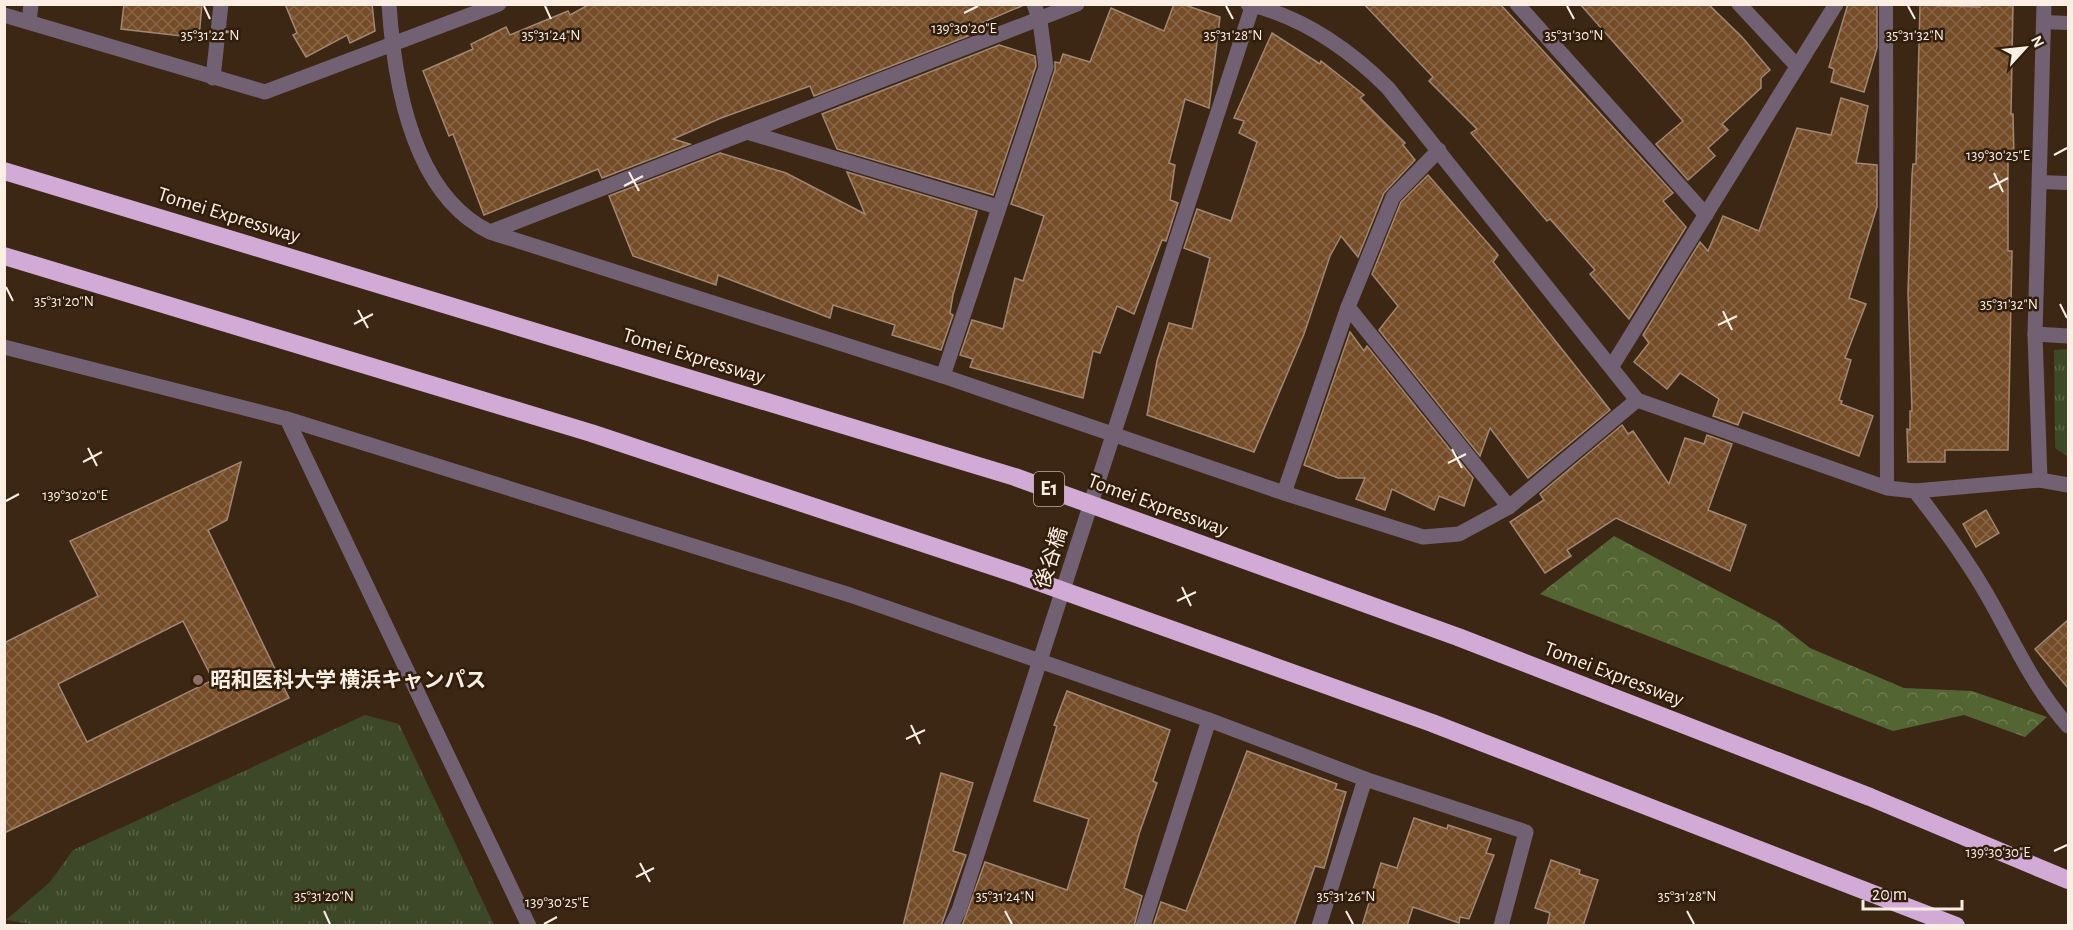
<svg xmlns="http://www.w3.org/2000/svg" width="2073" height="930" font-family="'Alegreya Sans','Noto Sans JP',sans-serif">
<style>
.grass{fill:url(#grass-tufts)}
.forest{fill:url(#forest-crowns)}
.building{fill:url(#building-cross-hatch);stroke:#a18772;stroke-width:1.5;fill-rule:evenodd}
.lines{fill:none;stroke-linecap:round;stroke-linejoin:round}
.service{stroke:#726173;stroke-width:14}
.minor{stroke:#726173;stroke-width:15}
.tertiary{stroke:#726173;stroke-width:15}
.motorway{stroke:#d2aad6;stroke-width:18}
.ticks{fill:none;stroke:#fdeee3;stroke-width:2}
.education-dot{fill:#8d6e63;stroke:#311d0b;stroke-width:2}
.labels{text-anchor:middle;dominant-baseline:central;stroke-width:5;stroke-linejoin:round;paint-order:stroke}
.shield{fill:#311d0b;stroke:#c0afa2;stroke-width:1.5}
.shield-label{font-size:20px;font-weight:bold;fill:#fdeee3}
.street-label{font-size:21px;fill:#fdeee3;stroke:#311d0b}
.poi-label{font-size:21px;font-weight:bold;fill:#fdeee3;stroke:#311d0b;text-anchor:start}
.ticks-label{font-size:15px;text-anchor:middle;fill:#fdeee3;stroke:#311d0b;stroke-width:5;stroke-linejoin:round;paint-order:stroke}
</style>
<defs>
<pattern id="grass-tufts" width="24" height="20" patternUnits="userSpaceOnUse" patternTransform="scale(1.5)"><rect width="24" height="20" fill="#3d4828"/><path d="M3 7l-1-3M5 7V3M7 7l1-3M15 17l-1-3M17 17v-4M19 17l1-3" fill="none" stroke="#5a6347"/></pattern>
<pattern id="forest-crowns" width="20" height="18" patternUnits="userSpaceOnUse" patternTransform="scale(1.5)"><rect width="20" height="18" fill="#546534"/><path d="M2 6a3 3 0 1 1 6 0M12 15a3 3 0 1 1 6 0" fill="none" stroke="#6e7b51"/></pattern>
<pattern id="building-cross-hatch" width="8" height="8" patternUnits="userSpaceOnUse" patternTransform="scale(1.5)"><rect width="8" height="8" fill="#744c28"/><path d="M0 0l8 8M0 8l8-8" fill="none" stroke="#896647"/></pattern>
</defs>
<rect width="100%" height="100%" fill="#3c2715"/>
<!-- grass -->
<g class="grass">
<polygon points="2068,349 2068,457 2055,448 2054,350"/>
<polygon points="365,715 399,724 494,925 43,926 6,920 50,882 73,850"/>
</g>
<!-- forest -->
<polygon class="forest" points="1614,536 1777,622 1810,648 1904,688 1972,691 2047,717 2025,737 1964,715 1893,731 1540,594"/>
<!-- building -->
<g class="building">
<polygon points="124,4 202,4 199,38 121,29"/>
<polygon points="285,4 372,4 375,31 350,43 347,35 306,57 293,35 297,33"/>
<polygon points="590,4 1024,4 1024,5 958,33 968,36 814,96 810,86 721,118 673,139 690,144 602,178 598,169 484,215 453,134 449,136 423,71 473,49 471,44 506,27 510,35 568,11 570,15"/>
<polygon points="1174,4 1182,4 1220,17 1209,108 1185,99 1169,163 1175,165 1170,200 1178,203 1166,241 1162,240 1134,314 1117,306 1100,353 1093,351 1083,398 970,367 973,359 960,355 972,320 1003,329 1015,278 1023,281 1044,216 1011,204 1055,70 1055,62 1060,63 1063,54 1090,62 1111,8 1164,31"/>
<polygon points="1364,4 1500,4 1673,193 1663,201 1686,227 1629,319 1590,274 1595,270 1550,219 1547,221 1471,133 1477,129 1429,81 1433,77"/>
<polygon points="1580,4 1708,4 1742,37 1770,70 1761,78 1761,88 1722,124 1728,130 1708,148 1715,156 1688,180 1656,144 1683,121"/>
<polygon points="1848,4 1877,4 1877,48 1864,92 1831,82 1834,69 1829,67"/>
<polygon points="1980,4 2013,4 2011,114 2013,114 2014,157 2008,157 2008,251 2012,251 2008,450 1945,450 1945,462 1908,462 1907,429 1910,430 1910,411 1912,411 1908,292 1912,175 1913,164 1916,164 1920,5 1980,7"/>
<polygon points="1272,33 1320,64 1321,61 1364,95 1360,98 1405,143 1403,145 1415,160 1384,193 1358,257 1341,236 1330,256 1304,334 1254,452 1147,415 1157,361 1169,323 1192,329 1210,258 1184,248 1197,209 1231,221 1257,142 1239,133 1244,121 1234,118"/>
<polygon points="999,45 1035,56 1036,66 993,195 837,149 822,114"/>
<polygon points="1841,98 1868,106 1856,163 1877,165 1877,207 1849,298 1866,304 1845,358 1851,360 1839,400 1842,401 1841,404 1873,416 1859,456 1743,412 1738,425 1713,416 1719,399 1680,373 1667,389 1634,362 1649,343 1643,335 1700,242 1708,251 1723,216 1759,231 1797,128 1831,135"/>
<polygon points="720,153 786,173 865,214 847,172 977,211 953,295 950,313 953,315 941,350 892,335 895,325 833,305 830,318 718,275 716,285 633,256 609,196"/>
<polygon points="1428,175 1498,255 1493,262 1610,410 1528,478 1490,428 1480,456 1379,330 1398,306 1372,274 1401,202"/>
<polygon points="1350,332 1364,351 1367,346 1473,478 1464,506 1439,496 1434,510 1392,489 1385,510 1356,499 1365,478 1338,478 1304,465"/>
<polygon points="1622,425 1628,434 1633,431 1669,484 1685,438 1704,444 1707,435 1732,444 1708,510 1746,525 1730,571 1616,518 1567,550 1571,556 1545,573 1510,522 1544,500 1540,494"/>
<path d="M 241,462 L 227,520 L 208,530 L 289,698 L 4,833 L 4,643 L 98,596 L 70,541 ZM 183,621 L 213,680 L 87,742 L 58,684 Z"/>
<polygon points="1986,510 1999,533 1976,547 1963,524"/>
<polygon points="2068,620 2068,688 2035,649"/>
<polygon points="1067,691 1170,730 1153,781 1157,783 1139,834 1124,888 1142,896 1134,926 962,926 985,862 1067,890 1089,819 1034,801 1057,726 1054,725"/>
<polygon points="1247,751 1337,784 1335,789 1346,792 1324,868 1315,866 1294,926 1153,926 1161,902 1186,911"/>
<polygon points="941,773 973,783 953,851 966,855 941,926 903,926"/>
<polygon points="1414,818 1447,829 1448,825 1491,839 1486,853 1494,855 1469,919 1460,917 1459,923 1413,907 1407,926 1362,926 1381,863 1397,868"/>
<polygon points="1551,860 1580,870 1579,874 1598,880 1583,926 1547,926 1550,913 1535,908"/>
</g>
<g class="lines">
<!-- service -->
<g class="service">
<polyline points="1886,4 1887,488"/>
<polyline points="2044,22 2068,23"/>
<polyline points="2039,182 2068,183"/>
</g>
<!-- minor -->
<g class="minor">
<path d="M 389,4 C 394,83 412,194 490,232 L 943,376 L 1284,493 L 1423,537 L 1459,534 L 1509,507 L 1637,400"/>
<path d="M 1248,4 C 1303,17 1349,49 1388,88 L 1637,400 L 1887,488 L 1915,491 C 1941,524 1965,557 1986,593 C 2012,638 2033,687 2068,726"/>
<polyline points="1517,4 1706,215"/>
<polyline points="1739,4 1797,66"/>
<polyline points="4,15 265,92 499,4"/>
<polyline points="29,22 31,4"/>
<polyline points="213,78 221,4"/>
<polyline points="747,132 998,207"/>
<polyline points="490,232 1077,4"/>
<polyline points="1348,307 1509,507"/>
<polyline points="2035,334 2068,336"/>
<polyline points="4,347 287,419 529,926"/>
<polyline points="1612,366 1836,4"/>
<polyline points="943,376 1046,67 1040,21 1034,4"/>
<polyline points="287,419 850,595 1209,720"/>
<polyline points="2040,480 2035,334 2044,4"/>
<polyline points="1915,491 2040,480 2068,485"/>
<polyline points="1284,493 1348,307 1393,197 1439,150"/>
<polyline points="1143,926 1209,720 1365,779 1526,832 1501,926"/>
<polyline points="1319,926 1365,779"/>
</g>
<!-- tertiary -->
<polyline class="tertiary" points="951,926 959,910 1253,4"/>
<!-- motorway -->
<g class="motorway">
<polyline points="4,171 1015,477 1458,637 1870,797 2068,880"/>
<polyline points="4,256 591,433 1019,575 1432,723 1956,926"/>
</g>
</g>
<!-- ticks -->
<path class="ticks" d="M 204,6 L 210,19M 545,6 L 551,19M 1226,6 L 1233,19M 1567,6 L 1574,19M 1908,6 L 1915,19M 964,13 L 978,6M 2054,155 L 2067,148M 629,172 L 639,191M 1994,173 L 2003,192M 624,186 L 643,176M 1989,188 L 2008,178M 6,287 L 13,301M 2060,304 L 2067,318M 358,310 L 368,328M 1723,311 L 1732,330M 354,324 L 373,314M 1718,325 L 1737,316M 88,448 L 97,466M 1452,449 L 1462,468M 83,462 L 102,452M 1448,463 L 1466,454M 6,501 L 19,494M 1182,587 L 1191,606M 1177,601 L 1196,592M 911,725 L 920,744M 906,739 L 925,730M 2054,851 L 2067,845M 640,863 L 650,882M 636,877 L 654,868M 324,911 L 330,924M 1005,911 L 1012,924M 1346,911 L 1353,924M 1687,911 L 1694,924M 544,924 L 557,917"/>
<!-- markers -->
<circle class="education-dot" cx="198" cy="680" r="6"/>
<g class="labels">
<!-- shield labels -->
<rect class="shield" x="1034" y="472" width="30" height="34" rx="4.5"/>
<g class="shield-label">
<text x="1049" y="489">E1</text>
</g>
<!-- street labels -->
<g class="street-label">
<text transform="translate(229 215) rotate(17)">Tomei Expressway</text>
<text transform="translate(694 356) rotate(17)">Tomei Expressway</text>
<text transform="translate(1158 505) rotate(20)">Tomei Expressway</text>
<text transform="translate(1051 558) rotate(-72)">後谷橋</text>
<text transform="translate(1614 674) rotate(21)">Tomei Expressway</text>
</g>
<!-- poi labels -->
<g class="poi-label">
<text x="210" y="680">昭和医科大学 横浜キャンパス</text>
</g>
</g>
<g class="ticks-label">
<text x="964" y="33">139°30'20"E</text>
<text x="210" y="40">35°31'22"N</text>
<text x="551" y="40">35°31'24"N</text>
<text x="1233" y="40">35°31'28"N</text>
<text x="1574" y="40">35°31'30"N</text>
<text x="1915" y="40">35°31'32"N</text>
<text x="1998" y="160">139°30'25"E</text>
<text x="64" y="306">35°31'20"N</text>
<text x="2009" y="309">35°31'32"N</text>
<text x="75" y="500">139°30'20"E</text>
<text x="1998" y="857">139°30'30"E</text>
<text x="324" y="901">35°31'20"N</text>
<text x="1005" y="901">35°31'24"N</text>
<text x="1346" y="901">35°31'26"N</text>
<text x="1687" y="901">35°31'28"N</text>
<text x="557" y="907">139°30'25"E</text>
</g>
<!-- border -->
<rect width="2073" height="930" fill="none" stroke="#fdeee3" stroke-width="12"/>
<!-- north arrow -->
<g transform="translate(2025 48) rotate(63)" stroke="#311d0b" stroke-width="4.5" paint-order="stroke">
<path d="M0-4.5L10 22L0 15L-10 22Z" fill="#fdeee3"/>
<text y="-9" font-size="16" font-weight="bold" text-anchor="middle" fill="#fdeee3">N</text>
</g>
<!-- scale -->
<path d="M1863 900v9h99v-9" fill="none" stroke="#fdeee3" stroke-width="3"/>
<text x="1872" y="900" font-size="18" fill="#fdeee3" stroke="#311d0b" stroke-width="4.5" paint-order="stroke">20 m</text>
</svg>
